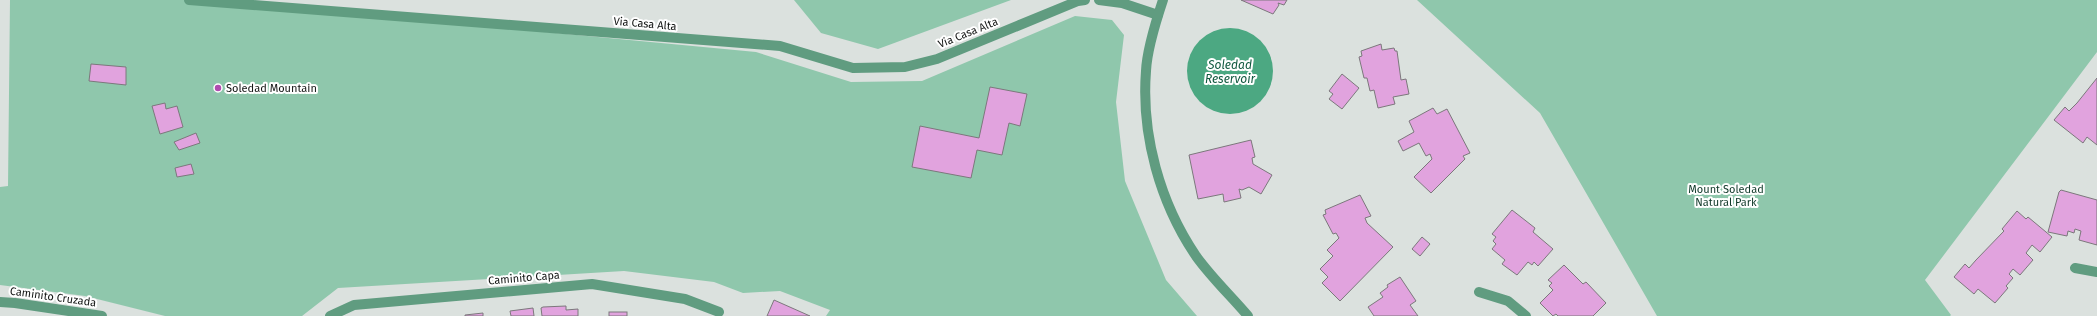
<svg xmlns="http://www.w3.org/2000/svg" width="2097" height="316" font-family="'Fira Sans',sans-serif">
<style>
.green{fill:#8fc7ac}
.water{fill:#4ca882}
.building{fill:#e1a3de;stroke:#7c787c}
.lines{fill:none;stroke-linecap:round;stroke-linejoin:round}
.minor{stroke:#609c80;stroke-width:10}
.poi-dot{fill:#b04bb0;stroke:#fff;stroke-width:1.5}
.labels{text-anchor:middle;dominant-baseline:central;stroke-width:4;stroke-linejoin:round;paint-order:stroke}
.street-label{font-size:11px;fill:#121413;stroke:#fff}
.poi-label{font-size:11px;fill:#121413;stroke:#fff;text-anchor:start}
.park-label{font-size:11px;fill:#103929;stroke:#fff}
.water-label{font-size:12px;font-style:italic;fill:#0f583e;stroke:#fff}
</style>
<rect width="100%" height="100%" fill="#dbe1de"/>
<!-- green -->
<g class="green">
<polygon points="10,0 207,0 756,52 851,82 922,81 1075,16 1112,20 1124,35 1116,102 1125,181 1166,280 1197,316 826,316 830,310 780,291 743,293 714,282 624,271 338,288 302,316 165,316 85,296 0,285 0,187 8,186"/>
<polygon points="794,0 1011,0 878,49 821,33"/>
<polygon points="1417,0 2097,0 2097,52 1925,280 1951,315 1950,316 1657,316 1540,113"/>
</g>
<!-- water -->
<circle class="water" cx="1230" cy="71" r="43"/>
<!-- building -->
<g class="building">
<polygon points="1241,0 1287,0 1284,5 1278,3 1279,5 1273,14"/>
<polygon points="1381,44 1382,50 1394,48 1395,51 1397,51 1401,80 1406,79 1409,94 1393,97 1395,104 1378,108 1374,90 1370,91 1367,78 1364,78 1359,57 1362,56 1361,51"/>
<polygon points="91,64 126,67 126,85 89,81"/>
<polygon points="1342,74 1359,88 1342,109 1329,99 1333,94 1329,91"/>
<polygon points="2097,78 2097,145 2087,137 2083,143 2054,120 2065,107 2069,111 2077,103"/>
<polygon points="990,87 1027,94 1020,126 1009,123 1002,155 977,150 971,178 912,167 920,126 979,138"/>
<polygon points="165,103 166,109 177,106 183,127 160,134 152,106"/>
<polygon points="1433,108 1437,114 1447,109 1470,153 1463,156 1465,159 1431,193 1414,177 1432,159 1430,154 1426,156 1419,143 1403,151 1398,141 1414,132 1409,121"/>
<polygon points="196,133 200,143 179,150 174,142"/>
<polygon points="1251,140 1255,157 1252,158 1253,164 1272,175 1261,194 1249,187 1242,190 1239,189 1241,198 1224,202 1223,194 1198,199 1189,155"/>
<polygon points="191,164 194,174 177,177 175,168"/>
<polygon points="2061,190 2097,200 2097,245 2079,240 2081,231 2075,229 2074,233 2068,231 2067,236 2048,232 2059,192"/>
<polygon points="1360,195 1371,216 1365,218 1367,223 1393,247 1340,301 1322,283 1328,277 1320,269 1333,256 1327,250 1339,238 1336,233 1333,234 1323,215 1326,214 1325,210"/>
<polygon points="1512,210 1535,228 1533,232 1553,249 1538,266 1534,262 1532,265 1528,262 1517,275 1502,264 1505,260 1492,249 1496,244 1493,241 1496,237 1492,234"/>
<polygon points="2017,211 2026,219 2028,217 2052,237 2040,252 2032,245 2026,253 2033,260 2020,275 2013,269 2009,274 2013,278 2006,286 2008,288 1995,303 1978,289 1974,294 1954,277 1965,264 1969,268 1976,260 2004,231 2002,229"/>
<polygon points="1422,237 1430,244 1420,256 1412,249"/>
<polygon points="1564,265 1583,284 1586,282 1606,303 1593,316 1558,316 1556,314 1553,316 1540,303 1553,290 1549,286 1552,283 1548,280"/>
<polygon points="1400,277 1416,301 1410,305 1418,316 1374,316 1368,307 1383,297 1380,293 1388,287 1387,285"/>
<polygon points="774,300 810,316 767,316"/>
<polygon points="566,306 566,310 578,309 578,316 542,316 541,308 543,307"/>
<polygon points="533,308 534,316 511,316 510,311"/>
<rect x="609" y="312" width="18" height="4"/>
<polygon points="483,313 483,316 465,316 465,315"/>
</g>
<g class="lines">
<!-- minor -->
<g class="minor">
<polyline points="189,0 780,46 853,68 905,67 937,59 1078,1 1085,0"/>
<polyline points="1099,0 1122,3 1158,15"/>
<path d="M 1163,0 C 1156,21 1147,49 1146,71 C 1141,135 1160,203 1196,256 C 1211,277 1231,296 1248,316"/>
<polyline points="2075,268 2097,272"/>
<polyline points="1479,292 1508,301 1526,316"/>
<polyline points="0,302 15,303 102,316"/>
<polyline points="330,316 354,305 592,284 685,299 719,312"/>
</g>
</g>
<!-- markers -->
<circle class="poi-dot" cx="218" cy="88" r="4"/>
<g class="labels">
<!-- street labels -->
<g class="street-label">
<text transform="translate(645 24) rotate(5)">Via Casa Alta</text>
<text transform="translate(968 33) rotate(-22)">Via Casa Alta</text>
<text transform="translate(524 278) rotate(-5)">Caminito Capa</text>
<text transform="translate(53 297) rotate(8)">Caminito Cruzada</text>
</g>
<!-- poi labels -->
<g class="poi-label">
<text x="226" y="88">Soledad Mountain</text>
</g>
<!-- park labels -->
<g class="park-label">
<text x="1726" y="189">Mount Soledad<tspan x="1726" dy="13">Natural Park</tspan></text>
</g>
<!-- water labels -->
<g class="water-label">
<text x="1230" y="65">Soledad<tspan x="1230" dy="14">Reservoir</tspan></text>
</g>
</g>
</svg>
